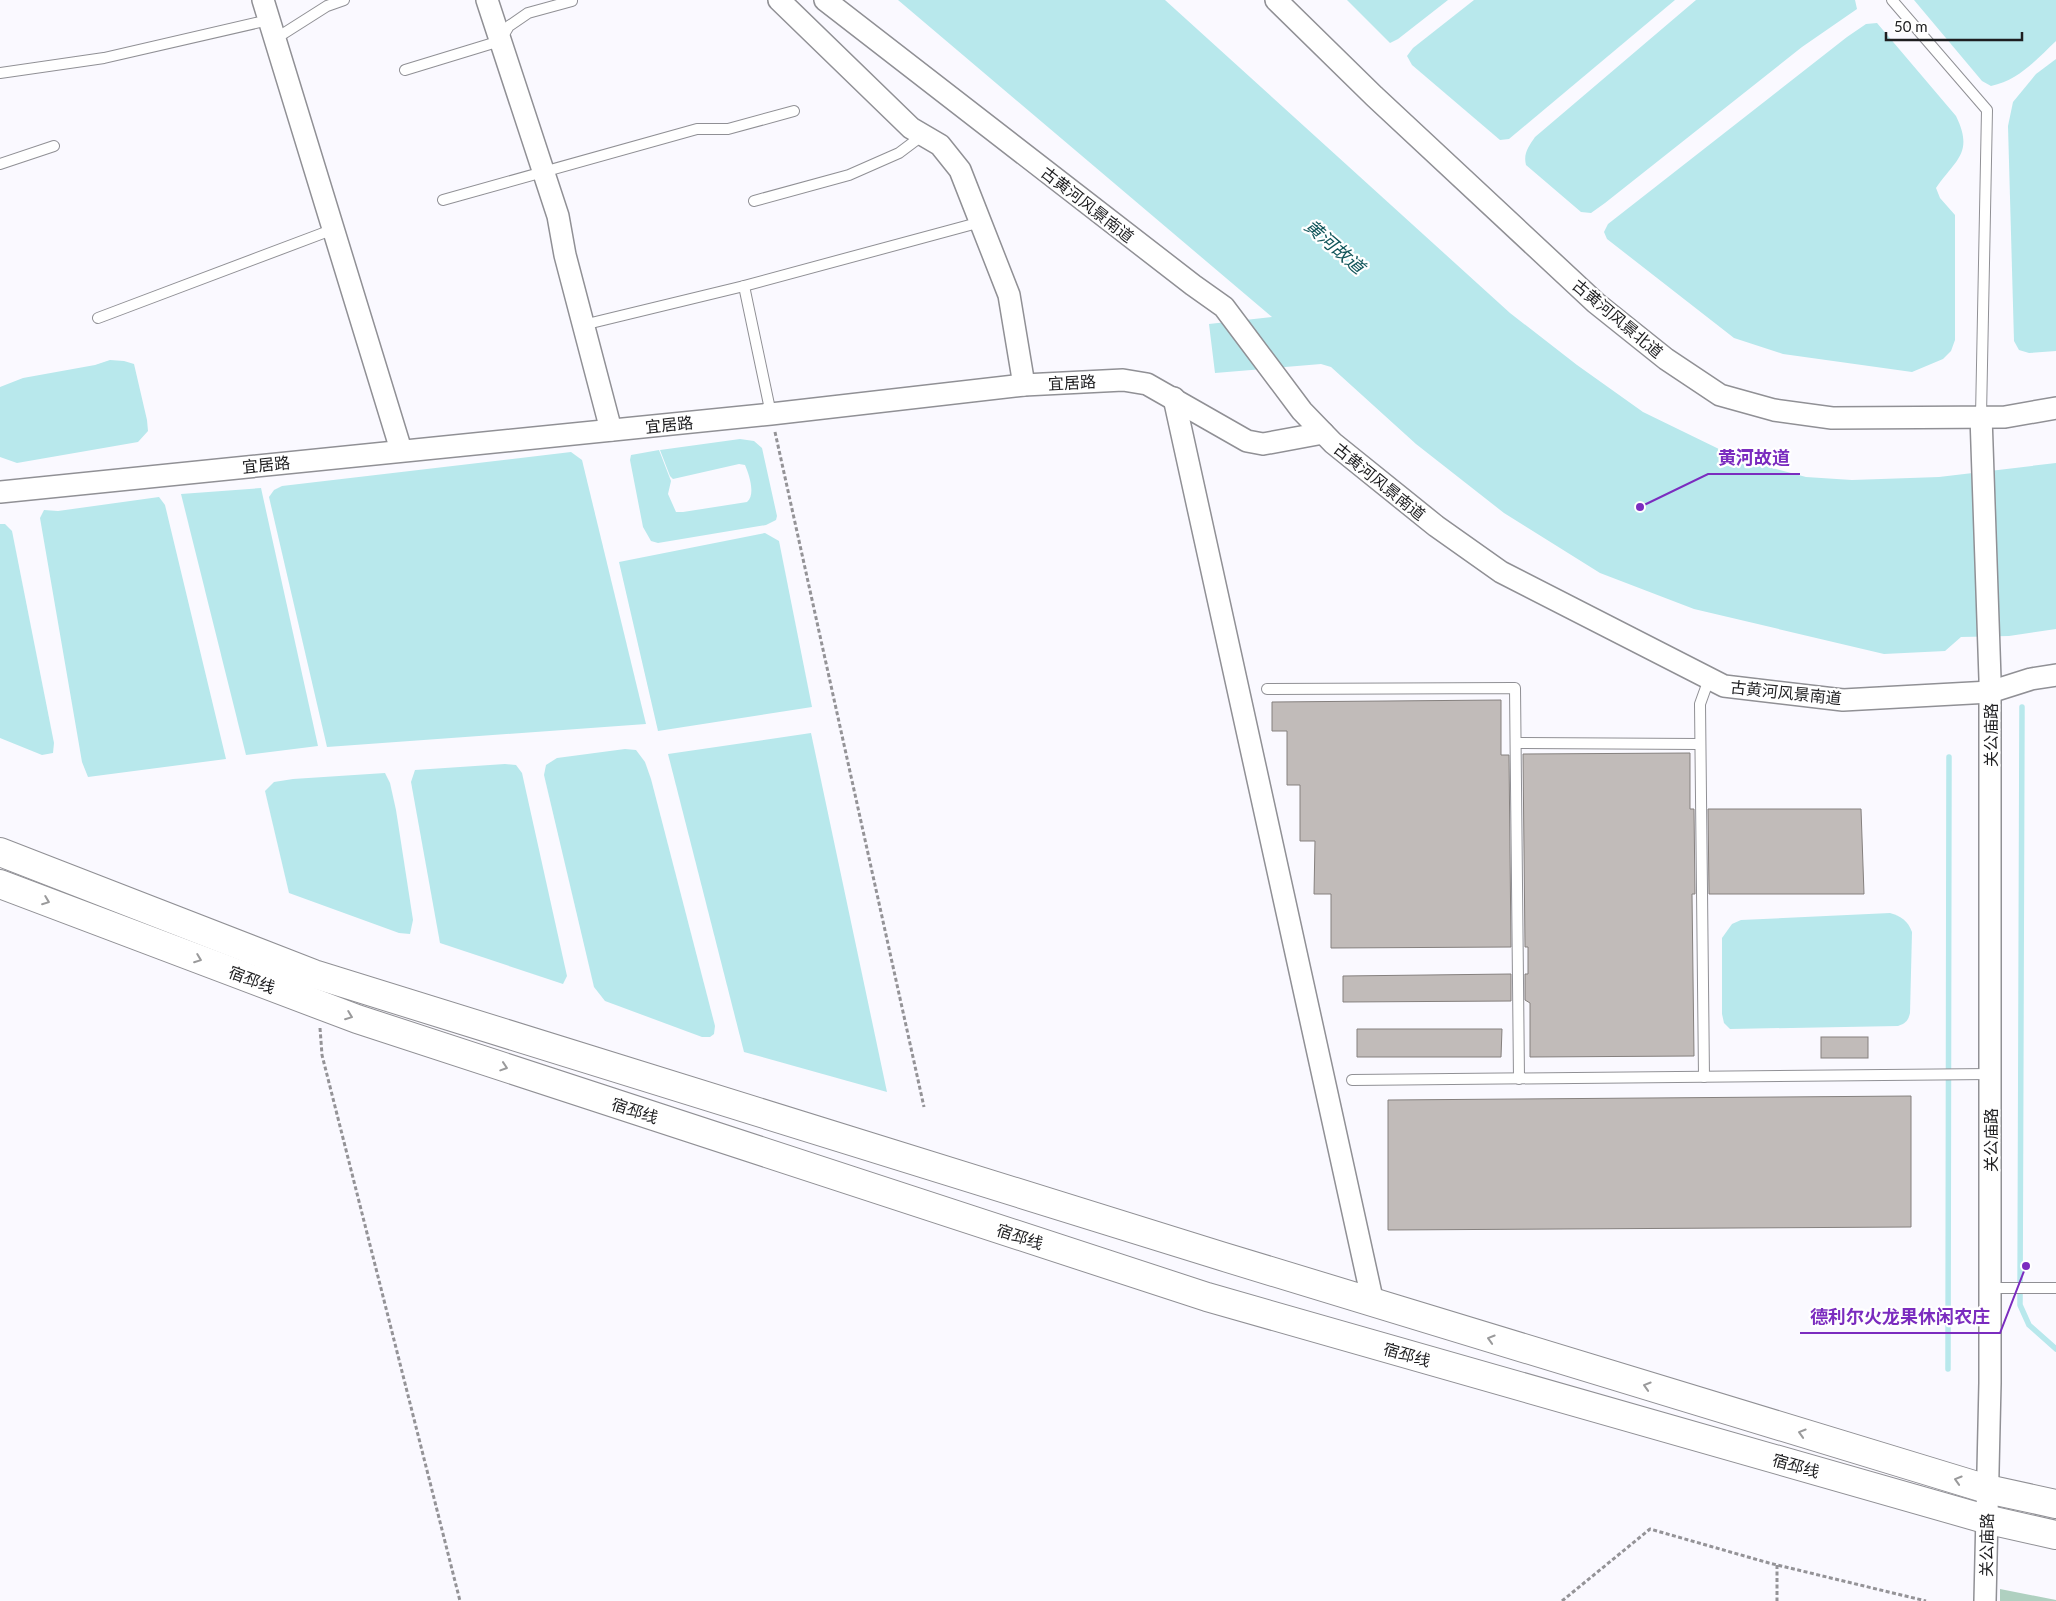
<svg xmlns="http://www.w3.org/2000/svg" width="2056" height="1601" font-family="Lato,'Noto Sans SC',sans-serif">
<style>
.green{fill:#afd0c0}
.water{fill:#b8e8ec}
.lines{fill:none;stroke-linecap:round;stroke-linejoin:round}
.stream{stroke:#b8e8ec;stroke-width:5.5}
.building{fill:#c1bbb9;stroke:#85807e}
.lane-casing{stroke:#909095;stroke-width:12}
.street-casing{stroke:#909095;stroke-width:24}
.primary-casing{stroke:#909095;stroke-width:30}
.path{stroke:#949397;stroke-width:3;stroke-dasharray:4 2.5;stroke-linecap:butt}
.lane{stroke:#fff;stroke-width:10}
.street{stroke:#fff;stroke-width:21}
.primary{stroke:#fff;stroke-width:28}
.oneway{stroke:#9a9a9b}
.labels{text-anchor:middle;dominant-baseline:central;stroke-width:4.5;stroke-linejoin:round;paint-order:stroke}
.street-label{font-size:16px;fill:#1e1e20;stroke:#fff}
.water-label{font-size:18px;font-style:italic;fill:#11555a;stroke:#fff}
.leader{fill:none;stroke:#7b2cbf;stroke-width:2}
.callout-dot{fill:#7b2cbf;stroke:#fff;stroke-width:2}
.callout-label{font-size:18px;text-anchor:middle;font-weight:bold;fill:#7b2cbf;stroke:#fff;stroke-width:4.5;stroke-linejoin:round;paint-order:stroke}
</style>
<rect width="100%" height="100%" fill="#faf9ff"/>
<!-- green -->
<polygon class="green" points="2000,1589 2056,1600 2056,1601 2000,1601"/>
<!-- water -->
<g class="water">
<polygon points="898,0 1165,0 1510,313 1577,365 1643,412 1721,450 1772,468 1806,477 1852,480 1939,477 2056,463 2056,629 2009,636 1961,637 1945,651 1884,654 1694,609 1600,573 1504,513 1416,444 1331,367 1321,364 1215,373 1209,324 1272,317"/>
<polygon points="1347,0 1448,0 1398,39 1390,43"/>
<polygon points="1474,0 1675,0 1509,139 1500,140 1412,65 1407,56 1413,48"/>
<path d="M 1696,0 L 1855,0 L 1857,9 L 1802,47 L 1605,203 L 1591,213 L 1581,212 L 1526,165 C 1523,153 1529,146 1535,137 Z"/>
<path d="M 1914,0 L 2056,0 L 2056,41 C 2036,60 2019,80 1991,86 L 1982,81 Z"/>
<path d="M 1877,23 L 1956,116 C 1974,153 1956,159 1936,188 L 1940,198 L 1955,215 L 1955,340 L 1951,351 L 1943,359 L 1912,372 L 1783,354 L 1734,338 L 1607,239 L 1604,232 L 1608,224 L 1847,37 L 1866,24 Z"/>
<polygon points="2056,59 2056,351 2029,353 2019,350 2014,341 2008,126 2013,102 2036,74"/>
<polygon points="110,360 124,361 134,364 147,420 148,431 138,442 17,463 0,457 0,387 23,378 95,365"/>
<path d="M 740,439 L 754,441 L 762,448 L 777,516 L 776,520 L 766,525 L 658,543 L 651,541 L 643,527 L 630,460 L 631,455 L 659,450 L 671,481 L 668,494 L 676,512 L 683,512 L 747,502 C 756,495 749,474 745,465 L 739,464 L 673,479 L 670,476 L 660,450 Z"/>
<polygon points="571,452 582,460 646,724 327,747 269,497 274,490 282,486"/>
<polygon points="261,488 318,746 246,755 181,494"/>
<polygon points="159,497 165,505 226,759 88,777 82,762 40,518 44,510 58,511"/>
<polygon points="0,524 5,524 12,531 54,743 53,753 42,755 0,738"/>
<polygon points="765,533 779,541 812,707 658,731 619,562"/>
<polygon points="811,733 887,1092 744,1052 668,754"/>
<polygon points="625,749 636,750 645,762 651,779 715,1026 714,1034 710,1037 702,1037 605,1001 594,987 544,775 546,765 557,758"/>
<polygon points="505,764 516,765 522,773 567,976 563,984 440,943 411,782 415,770"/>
<polygon points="385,773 390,783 396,810 413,920 410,934 399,933 289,893 265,791 274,782 293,779"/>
<path d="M 1890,913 C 1901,916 1908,921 1912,932 L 1910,1013 C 1908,1021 1906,1023 1898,1026 L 1730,1029 L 1724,1023 L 1722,1014 L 1722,938 L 1732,924 L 1741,920 Z"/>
</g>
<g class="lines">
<!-- stream -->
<g class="stream">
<polyline points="2022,707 2020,1305 2029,1325 2056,1349"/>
<polyline points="1948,1369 1949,757"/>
</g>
</g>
<!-- building -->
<g class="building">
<polygon points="1501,700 1501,755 1509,755 1511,947 1331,948 1331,894 1314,894 1315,841 1300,841 1300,785 1287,785 1287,731 1272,731 1272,702"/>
<polygon points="1690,753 1690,809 1694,809 1695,894 1692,894 1694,1056 1530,1057 1530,1003 1525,1000 1525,974 1528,974 1528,947 1525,947 1523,754"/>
<polygon points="1708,809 1861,809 1864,894 1709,894"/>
<polygon points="1511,974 1511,1001 1343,1002 1343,976"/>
<polygon points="1357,1029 1502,1029 1501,1057 1357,1057"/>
<rect x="1821" y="1037" width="47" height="21"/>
<polygon points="1911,1096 1911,1227 1388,1230 1388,1100"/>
</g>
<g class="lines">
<defs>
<g id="lane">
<polyline points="1892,0 1987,110 1981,416"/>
<polyline points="275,39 327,6 344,0"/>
<polyline points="405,70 500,41 509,26 528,13 572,1"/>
<polyline points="0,73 104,58 269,20"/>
<polyline points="0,164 54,146"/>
<polyline points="443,200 697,129 728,129 794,111"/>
<polyline points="754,201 849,175 899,153 923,135"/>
<polyline points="744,286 771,414"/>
<polyline points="98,318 334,229"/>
<polyline points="583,325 744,286 981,222"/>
<polyline points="1267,689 1515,688 1519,1079"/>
<polyline points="1516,743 1700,744"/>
<polyline points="1704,1077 1700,704 1709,679"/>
<polyline points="1352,1080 1990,1074"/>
<polyline points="1990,1288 2056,1288"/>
</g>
<g id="street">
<polyline points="263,0 401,450"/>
<polyline points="487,0 558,216 565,255 611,430"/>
<polyline points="779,0 911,128 940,145 960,170 1009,295 1024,385"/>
<polyline points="825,0 1193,285 1224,307 1302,411 1333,443 1436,526 1501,572 1724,686 1843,700 1990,692 2031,679 2056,675"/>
<polyline points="1276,0 1374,96 1596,303 1666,359 1720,395 1774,410 1832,418 2005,417 2056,408"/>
<polyline points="1174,398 1373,1303"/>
<polyline points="1981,416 1990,679 1990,1383 1985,1601"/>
<polyline points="0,492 771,414 1024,385 1123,380 1147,384 1247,441 1263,444 1323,433"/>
</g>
<g id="primary">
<polyline points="0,852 314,974 1221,1256 1987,1489 2056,1504"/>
<polyline points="0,884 357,1019 1207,1297 1985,1519 2056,1535"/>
</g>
</defs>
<!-- lane casing -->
<use href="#lane" class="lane-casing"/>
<!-- street casing -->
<use href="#street" class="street-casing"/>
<!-- primary casing -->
<use href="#primary" class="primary-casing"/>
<!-- path -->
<g class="path">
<polyline points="775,432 924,1107"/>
<polyline points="320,1028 322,1055 460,1601"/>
<polyline points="1777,1565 1777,1601"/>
<polyline points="1562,1601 1650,1529 1769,1563 1926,1601"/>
</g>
<!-- lane -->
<use href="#lane" class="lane"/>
<!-- street -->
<use href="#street" class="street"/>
<!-- primary -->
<use href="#primary" class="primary"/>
</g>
<!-- one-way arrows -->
<defs><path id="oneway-chevron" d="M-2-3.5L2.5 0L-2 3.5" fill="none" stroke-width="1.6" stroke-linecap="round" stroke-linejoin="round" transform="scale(1.25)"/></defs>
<g class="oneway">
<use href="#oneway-chevron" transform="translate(46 901) rotate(21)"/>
<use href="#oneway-chevron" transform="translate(198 959) rotate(21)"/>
<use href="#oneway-chevron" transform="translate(349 1016) rotate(21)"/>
<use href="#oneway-chevron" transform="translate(504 1067) rotate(18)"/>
<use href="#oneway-chevron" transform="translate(1491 1339) rotate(-163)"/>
<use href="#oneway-chevron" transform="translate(1647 1386) rotate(-163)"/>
<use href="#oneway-chevron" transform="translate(1802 1433) rotate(-163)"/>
<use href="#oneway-chevron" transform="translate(1958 1480) rotate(-163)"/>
</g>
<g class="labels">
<!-- street labels -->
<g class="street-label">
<text transform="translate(1088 204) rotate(38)">古黄河风景南道</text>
<text transform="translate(1618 318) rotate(40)">古黄河风景北道</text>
<text transform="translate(1072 382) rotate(-3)">宜居路</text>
<text transform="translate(669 424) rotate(-6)">宜居路</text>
<text transform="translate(266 464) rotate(-6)">宜居路</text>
<text transform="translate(1380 481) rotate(39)">古黄河风景南道</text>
<text transform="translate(1786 692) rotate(6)">古黄河风景南道</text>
<text transform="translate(1990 735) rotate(-90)">关公庙路</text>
<text transform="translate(252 979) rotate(21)">宿邳线</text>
<text transform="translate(635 1110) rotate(18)">宿邳线</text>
<text transform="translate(1990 1140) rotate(-90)">关公庙路</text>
<text transform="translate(1020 1236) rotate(18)">宿邳线</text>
<text transform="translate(1407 1354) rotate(16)">宿邳线</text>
<text transform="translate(1796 1465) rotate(16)">宿邳线</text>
<text transform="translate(1986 1545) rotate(-89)">关公庙路</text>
</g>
<!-- water labels -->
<g class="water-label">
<text transform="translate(1335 246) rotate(41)">黄河故道</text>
</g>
</g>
<!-- callouts -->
<path class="leader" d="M1640 507L1708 474H1800M2026 1266L2000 1333H1800"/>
<g class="callout-dot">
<circle cx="1640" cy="507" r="5"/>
<circle cx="2026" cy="1266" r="5"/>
</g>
<g class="callout-label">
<text x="1754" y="464">黄河故道</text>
<text x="1900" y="1323">德利尔火龙果休闲农庄</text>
</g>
<!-- scale -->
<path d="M1886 32v8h136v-8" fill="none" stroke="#1e1e20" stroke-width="2.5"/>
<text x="1894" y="32" font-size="15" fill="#1e1e20" stroke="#ffffff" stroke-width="4" paint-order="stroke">50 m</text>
</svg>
